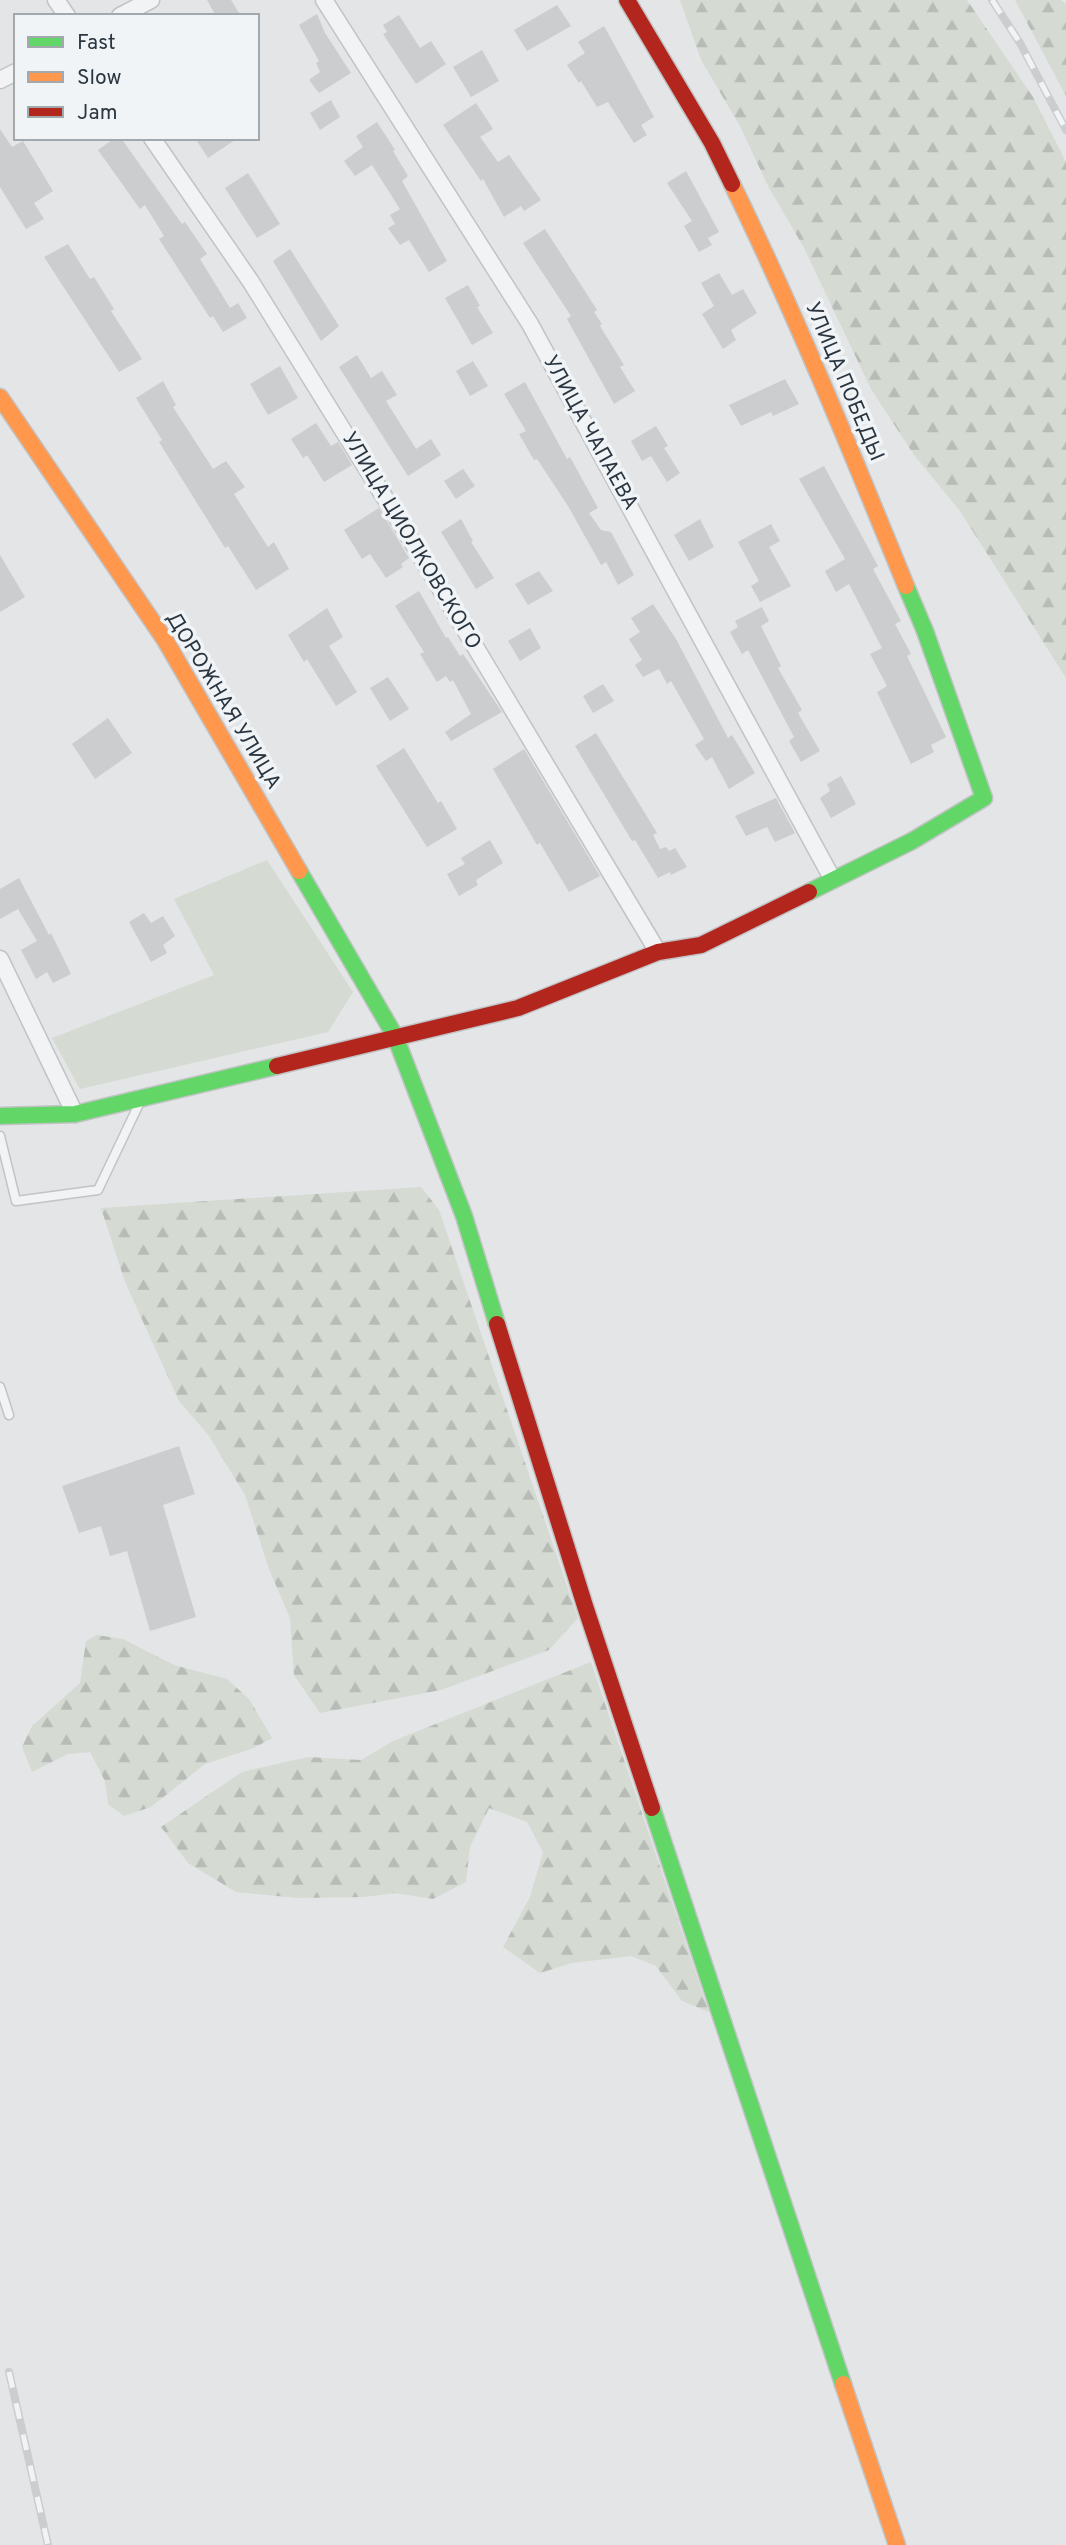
<svg xmlns="http://www.w3.org/2000/svg" width="1066" height="2545" font-family="Overpass,sans-serif">
<style>
.grass{fill:#d5dbd3}
.forest{fill:url(#forest-firs)}
.building{fill:#cbcdcf}
.lines{fill:none;stroke-linecap:round;stroke-linejoin:round}
.lane-casing{stroke:#c1c3c5;stroke-width:11}
.street-casing{stroke:#c1c3c5;stroke-width:19}
.fast-casing{stroke:#c1c3c5;stroke-width:19}
.slow-casing{stroke:#c1c3c5;stroke-width:19}
.jam-casing{stroke:#c1c3c5;stroke-width:19}
.lane{stroke:#f2f3f4;stroke-width:8}
.street{stroke:#f2f3f4;stroke-width:16}
.fast{stroke:#63d668;stroke-width:16}
.slow{stroke:#ff974d;stroke-width:16}
.jam{stroke:#b3261e;stroke-width:16}
.rail-casing{stroke:#cbcdcf;stroke-width:8}
.rail{stroke:#f0f4f7;stroke-width:5;stroke-dasharray:16;stroke-linecap:butt}
.labels{text-anchor:middle;dominant-baseline:central;stroke-width:7;stroke-linejoin:round;paint-order:stroke}
.street-label{font-size:21px;fill:#2a3540;stroke:#f0f4f7}
</style>
<defs>
<pattern id="forest-firs" width="22" height="20" patternUnits="userSpaceOnUse" patternTransform="scale(1.75)"><rect width="22" height="20" fill="#d5dbd3"/><path d="M5 1l3.5 6h-7zM16 11l3.5 6h-7z" fill="#b7bdb6"/></pattern>
</defs>
<rect width="100%" height="100%" fill="#e3e5e7"/>
<!-- grass -->
<polygon class="grass" points="267,860 353,992 328,1032 80,1089 52,1038 214,975 174,899"/>
<!-- forest -->
<g class="forest">
<polygon points="680,0 967,0 1033,97 1066,162 1066,678 960,511 914,455 871,389 804,248 768,186 740,126 701,60"/>
<polygon points="1015,0 1061,0 1066,4 1066,96"/>
<polygon points="421,1187 439,1210 578,1618 549,1650 441,1690 320,1713 294,1675 290,1618 269,1569 245,1495 209,1436 179,1401 125,1282 101,1208"/>
<polygon points="97,1635 123,1639 174,1665 227,1679 249,1699 272,1738 254,1748 205,1764 151,1807 124,1816 108,1804 105,1781 90,1752 68,1754 32,1772 22,1747 32,1726 80,1683 86,1641"/>
<polygon points="591,1662 709,2012 682,2001 656,1966 631,1956 572,1963 540,1973 503,1947 530,1897 543,1852 527,1822 489,1808 470,1847 466,1882 433,1899 395,1893 364,1897 297,1898 236,1892 188,1863 161,1827 242,1772 308,1757 361,1760 393,1741"/>
</g>
<!-- building -->
<g class="building">
<polygon points="207,0 231,0 241,16 216,16"/>
<polygon points="557,5 571,26 527,51 514,30"/>
<polygon points="317,14 325,33 351,73 319,93 309,80 320,72 316,63 319,61 299,25"/>
<polygon points="399,15 420,48 431,41 446,64 416,84 383,34 387,32 383,25"/>
<polygon points="604,26 654,117 641,125 647,135 634,143 608,102 597,107 581,81 579,83 567,65 585,53 578,42"/>
<polygon points="482,50 499,81 471,97 453,67"/>
<polygon points="331,100 340,117 320,130 310,113"/>
<polygon points="476,103 493,129 480,137 498,162 509,155 541,200 524,211 521,206 504,217 483,179 481,181 443,125"/>
<polygon points="377,122 395,150 393,151 408,176 402,181 447,261 429,272 409,240 400,245 388,228 395,224 390,215 400,209 372,165 355,176 344,161 363,147 356,136"/>
<polygon points="0,129 12,147 23,141 53,191 34,203 44,219 26,229 0,187"/>
<polygon points="115,138 121,138 182,224 185,222 207,254 200,259 230,308 238,303 247,318 223,332 213,316 210,318 159,239 164,236 145,205 140,209 98,150"/>
<polygon points="195,138 238,138 208,158"/>
<polygon points="686,171 719,232 708,238 712,245 699,252 684,226 692,221 667,183"/>
<polygon points="248,173 280,224 257,238 225,188"/>
<polygon points="545,229 597,310 594,312 602,324 600,326 624,365 620,367 635,391 614,404 567,319 571,316 523,243"/>
<polygon points="68,244 90,279 94,277 114,309 111,311 142,359 119,372 44,257"/>
<polygon points="290,249 339,326 321,341 273,261"/>
<polygon points="719,273 732,295 743,289 757,313 731,330 736,340 723,349 702,314 714,306 701,283"/>
<polygon points="468,285 480,306 477,307 493,333 472,345 445,298"/>
<polygon points="357,355 371,378 382,371 397,395 386,401 416,449 431,439 441,455 408,476 339,367"/>
<polygon points="473,361 488,386 470,396 456,371"/>
<polygon points="280,366 298,398 268,415 250,384"/>
<polygon points="785,379 799,404 773,416 771,412 741,426 729,405"/>
<polygon points="163,381 176,405 173,407 213,469 226,461 245,487 234,494 268,547 274,542 289,569 256,590 228,546 225,548 159,442 162,440 136,398"/>
<polygon points="525,382 567,459 570,457 598,508 589,513 601,530 611,532 634,575 618,585 606,562 601,565 568,506 537,459 534,460 519,434 526,431 504,394"/>
<polygon points="316,423 331,446 338,442 352,465 324,482 307,455 303,458 291,439"/>
<polygon points="656,426 668,446 664,448 680,473 667,482 651,456 642,461 631,441"/>
<polygon points="824,466 878,566 873,569 901,621 895,624 911,654 907,656 946,737 931,745 934,752 911,764 877,692 887,686 870,654 882,648 849,584 836,592 825,571 845,559 799,479"/>
<polygon points="463,469 475,486 456,499 444,481"/>
<polygon points="379,508 409,558 401,564 403,567 386,578 370,554 362,559 344,530"/>
<polygon points="461,519 473,541 471,542 494,578 476,589 441,532"/>
<polygon points="700,519 714,547 689,561 674,535"/>
<polygon points="771,524 780,541 769,547 791,586 760,602 751,586 759,581 738,542"/>
<polygon points="0,555 25,597 0,612"/>
<polygon points="539,571 553,591 528,605 515,584"/>
<polygon points="419,591 446,638 448,637 460,656 463,654 502,712 451,741 445,732 471,714 453,680 450,682 446,676 437,682 420,654 424,652 395,606"/>
<polygon points="653,604 676,639 728,738 732,735 755,773 729,789 712,757 706,761 695,745 704,739 671,681 667,684 659,669 643,677 635,665 642,660 629,639 640,632 631,618"/>
<polygon points="762,607 769,621 761,626 781,666 778,668 802,710 798,713 820,751 801,762 789,741 794,737 748,650 742,654 730,632 738,627 735,621"/>
<polygon points="327,608 343,637 329,646 357,692 336,706 307,659 304,662 288,635"/>
<polygon points="530,628 541,648 520,661 508,641"/>
<polygon points="388,677 409,709 390,721 370,688"/>
<polygon points="603,684 614,701 593,713 583,696"/>
<polygon points="108,718 132,753 95,779 72,744"/>
<polygon points="596,733 657,833 653,835 660,849 666,847 669,851 675,848 687,867 671,875 670,872 658,878 635,840 632,841 575,746"/>
<polygon points="404,748 438,803 441,801 457,829 427,847 376,766"/>
<polygon points="524,749 600,876 569,892 540,843 537,845 493,769"/>
<polygon points="841,776 856,804 831,818 820,798 830,791 827,784"/>
<polygon points="776,798 795,833 775,842 767,827 746,836 735,816"/>
<polygon points="490,840 503,863 476,880 478,885 459,896 447,874 465,864 461,858"/>
<polygon points="19,878 49,935 51,933 71,974 53,983 47,972 36,979 21,950 37,941 18,909 0,919 0,889"/>
<polygon points="144,913 151,923 163,916 175,936 163,945 167,953 151,962 129,922"/>
<polygon points="179,1446 195,1494 163,1505 196,1617 150,1631 127,1551 110,1556 101,1526 79,1533 62,1486"/>
</g>
<g class="lines">
<defs>
<g id="lane">
<polyline points="0,1136 16,1201 98,1190 139,1104"/>
<polyline points="0,1387 9,1415"/>
</g>
<g id="street">
<polyline points="56,0 67,16"/>
<polyline points="324,0 530,324 833,880"/>
<polyline points="120,16 151,0"/>
<polyline points="0,80 16,72"/>
<polyline points="152,138 251,282 419,553 658,952"/>
<polyline points="0,959 75,1114"/>
</g>
<g id="fast">
<polyline points="299,871 395,1036 464,1216 497,1324"/>
<polyline points="809,892 912,841 984,798 925,631 906,586"/>
<polyline points="0,1116 75,1114 277,1066"/>
<polyline points="652,1808 843,2384"/>
</g>
<g id="slow">
<path d="M 732,184 C 796,315 851,451 906,586"/>
<polyline points="0,397 165,640 299,871"/>
<polyline points="843,2384 897,2545"/>
</g>
<g id="jam">
<polyline points="627,0 712,143 732,184"/>
<polyline points="277,1066 518,1008 658,952 701,945 809,892"/>
<polyline points="497,1324 585,1606 652,1808"/>
</g>
</defs>
<!-- lane casing -->
<use href="#lane" class="lane-casing"/>
<!-- street casing -->
<use href="#street" class="street-casing"/>
<!-- fast casing -->
<use href="#fast" class="fast-casing"/>
<!-- slow casing -->
<use href="#slow" class="slow-casing"/>
<!-- jam casing -->
<use href="#jam" class="jam-casing"/>
<!-- lane -->
<use href="#lane" class="lane"/>
<!-- street -->
<use href="#street" class="street"/>
<!-- fast -->
<use href="#fast" class="fast"/>
<!-- slow -->
<use href="#slow" class="slow"/>
<!-- jam -->
<use href="#jam" class="jam"/>
<defs>
<g id="rail">
<polyline points="992,0 1020,43 1066,130"/>
<polyline points="9,2372 48,2545"/>
</g>
</defs>
<!-- rail casing -->
<use href="#rail" class="rail-casing"/>
<!-- rail -->
<use href="#rail" class="rail"/>
</g>
<g class="labels">
<!-- street labels -->
<g class="street-label">
<text transform="translate(844 382) rotate(67)">УЛИЦА ПОБЕДЫ</text>
<text transform="translate(590 433) rotate(61)">УЛИЦА ЧАПАЕВА</text>
<text transform="translate(411 541) rotate(59)">УЛИЦА ЦИОЛКОВСКОГО</text>
<text transform="translate(223 701) rotate(59)">ДОРОЖНАЯ УЛИЦА</text>
</g>
</g>
<!-- legend -->
<rect x="14" y="14" width="245" height="126" fill="#f0f4f7" stroke="#a1a8ae" stroke-width="2"/>
<rect x="28" y="37" width="35" height="10" fill="#63d668" stroke="#a1a8ae" stroke-width="2"/>
<text x="77" y="49" font-size="21" fill="#2a3540">Fast</text>
<rect x="28" y="72" width="35" height="10" fill="#ff974d" stroke="#a1a8ae" stroke-width="2"/>
<text x="77" y="84" font-size="21" fill="#2a3540">Slow</text>
<rect x="28" y="107" width="35" height="10" fill="#b3261e" stroke="#a1a8ae" stroke-width="2"/>
<text x="77" y="119" font-size="21" fill="#2a3540">Jam</text>
</svg>
